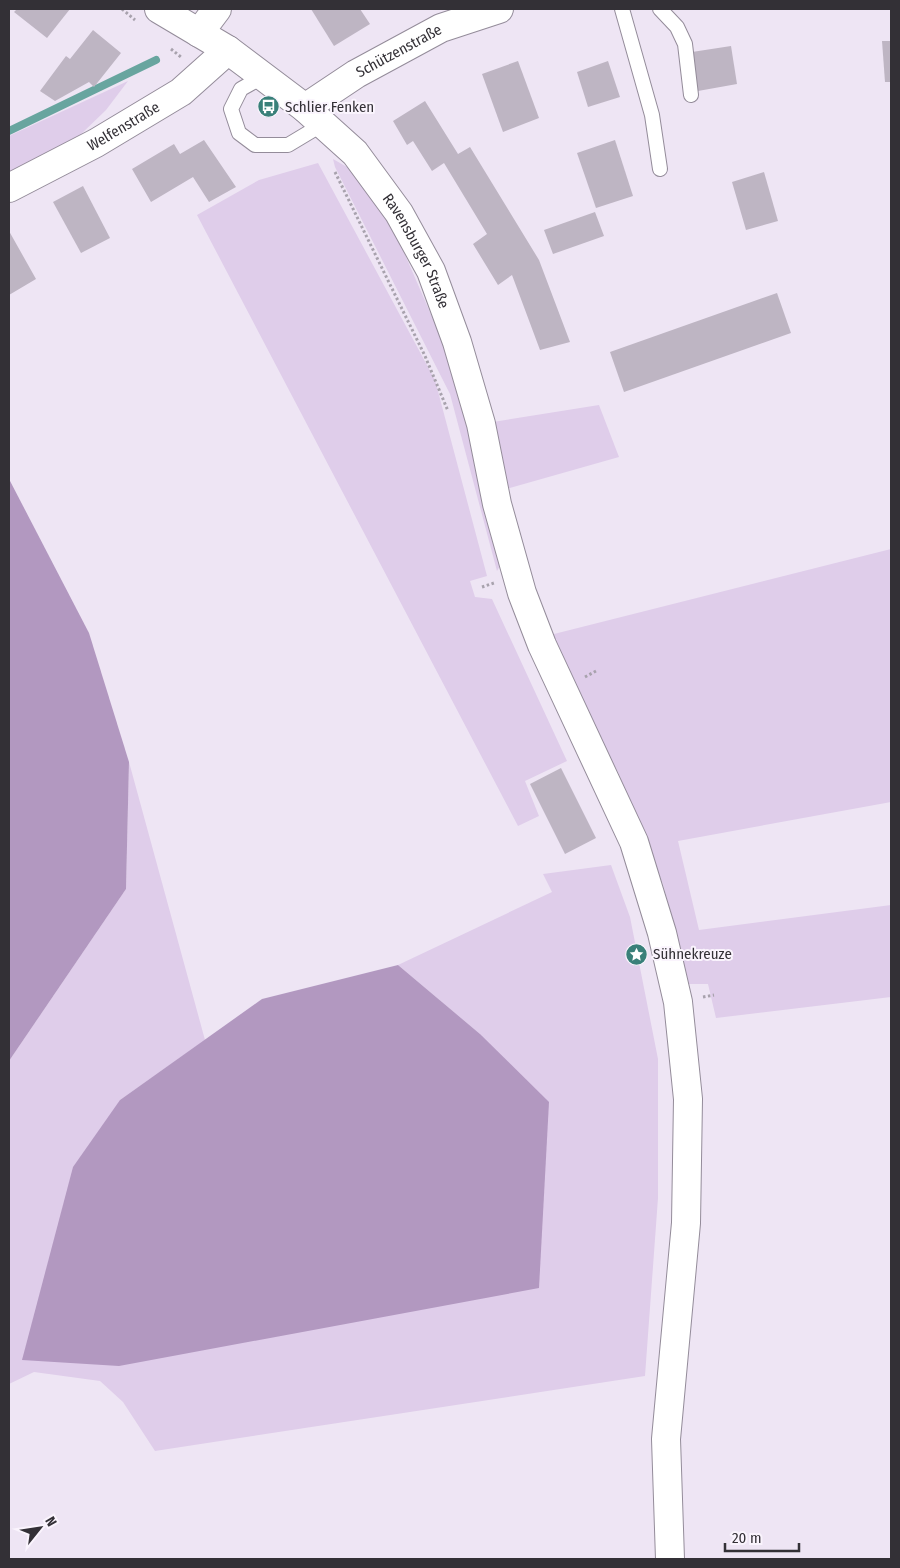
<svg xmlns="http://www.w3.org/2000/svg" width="900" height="1568" font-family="'Fira Sans Condensed',sans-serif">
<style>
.green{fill:#dfcdea}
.forest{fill:#b298c0}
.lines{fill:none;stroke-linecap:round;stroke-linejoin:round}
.stream{stroke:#68a59f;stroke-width:8}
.building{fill:#beb5c3}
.service-casing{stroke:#948c9a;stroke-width:16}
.minor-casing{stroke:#948c9a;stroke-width:30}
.secondary-casing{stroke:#948c9a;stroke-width:30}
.path{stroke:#a8a2ad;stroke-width:3;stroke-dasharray:2.5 2.5;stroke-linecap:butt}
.service{stroke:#fff;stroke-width:14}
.minor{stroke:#fff;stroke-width:28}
.secondary{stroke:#fff;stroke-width:28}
.labels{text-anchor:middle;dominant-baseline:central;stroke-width:4;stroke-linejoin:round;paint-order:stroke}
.street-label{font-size:15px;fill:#333036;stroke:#faf4fd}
.poi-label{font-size:15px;fill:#333036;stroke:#faf4fd;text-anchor:start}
</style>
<rect width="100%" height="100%" fill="#eee5f4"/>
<!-- green -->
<g class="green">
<polygon points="128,81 106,110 78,137 9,176 9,136"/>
<polygon points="333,159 354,171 396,234 446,349 472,443 501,564 497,571 450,394 335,167"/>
<polygon points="318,163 435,380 487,576 470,581 475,597 492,599 567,761 525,781 539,816 518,826 197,215 259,180"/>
<polygon points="599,405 619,457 506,489 493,422"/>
<polygon points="891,549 891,802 678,841 699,930 891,905 891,997 716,1018 708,984 689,984 663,884 618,772 582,702 550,635"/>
<polygon points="129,762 205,1040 120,1100 480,1034 398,965 552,892 543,874 611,865 630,917 658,1059 658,1198 645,1376 155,1451 123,1402 100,1381 34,1372 9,1384 9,1061 126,889"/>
</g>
<!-- forest -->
<g class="forest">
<polygon points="9,479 89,633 129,762 126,889 9,1061"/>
<polygon points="398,965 480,1034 549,1102 539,1288 119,1366 22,1360 73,1167 120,1100 262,999"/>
</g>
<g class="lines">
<!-- stream -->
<polyline class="stream" points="9,131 156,60"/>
</g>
<!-- building -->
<g class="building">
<polygon points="17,9 70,9 47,38 14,12"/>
<polygon points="311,9 360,9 370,24 334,46"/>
<polygon points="93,30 121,53 94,87 89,82 55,101 40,91 66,56 70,59"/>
<polygon points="882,41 891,41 891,82 885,82"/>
<polygon points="731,46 737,84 698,91 692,52"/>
<polygon points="518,61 539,118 503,132 482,74"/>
<polygon points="608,61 620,97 588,107 577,72"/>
<polygon points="425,101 458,154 470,147 539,260 570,342 540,350 512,275 498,285 473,244 487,234 444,163 432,171 413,141 407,145 393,121"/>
<polygon points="204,140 236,187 209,202 193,177 151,202 132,169 174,144 180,154"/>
<polygon points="615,140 633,196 596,208 577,153"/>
<polygon points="764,172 778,221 746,230 732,182"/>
<polygon points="83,186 110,238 81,253 53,202"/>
<polygon points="595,212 604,236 553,254 544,230"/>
<polygon points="9,231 36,279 9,295"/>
<polygon points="777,293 791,333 624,392 610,352"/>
<polygon points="561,768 596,838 565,854 530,784"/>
</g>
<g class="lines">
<defs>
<g id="service">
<polyline points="622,9 652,115 660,169"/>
<polyline points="660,9 677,27 685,44 691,95"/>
<polyline points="264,76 241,89 231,109 239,133 255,145 288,145 323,124"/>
</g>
<g id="minor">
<polyline points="199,33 217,9"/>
<path id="s1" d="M 305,108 L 356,74 L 441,28 L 499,9"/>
<path id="s2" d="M 9,188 L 96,143 L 181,92 L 228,50"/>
</g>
<g id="secondary">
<path id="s3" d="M 159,9 L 228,50 L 305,108 L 355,153 L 399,213 L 431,271 L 457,342 L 481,424 L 497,504 L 522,593 L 542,645 L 634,842 L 662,933 L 678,1002 L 688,1099 L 686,1223 L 666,1439 L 670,1559"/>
</g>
</defs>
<!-- service casing -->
<use href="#service" class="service-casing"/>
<!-- minor casing -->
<use href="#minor" class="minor-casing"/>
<!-- secondary casing -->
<use href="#secondary" class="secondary-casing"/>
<!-- path -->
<g class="path">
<polyline points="122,9 135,20"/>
<polyline points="171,49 181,57"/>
<polyline points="335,172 425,356 448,411"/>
<polyline points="482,587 494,583"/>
<polyline points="585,677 596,671"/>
<polyline points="703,997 714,995"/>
</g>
<!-- service -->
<use href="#service" class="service"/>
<!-- minor -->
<use href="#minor" class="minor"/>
<!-- secondary -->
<use href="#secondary" class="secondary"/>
</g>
<!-- icons -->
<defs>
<symbol id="bus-disc" viewBox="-11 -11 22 22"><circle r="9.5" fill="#398079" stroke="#faf4fd"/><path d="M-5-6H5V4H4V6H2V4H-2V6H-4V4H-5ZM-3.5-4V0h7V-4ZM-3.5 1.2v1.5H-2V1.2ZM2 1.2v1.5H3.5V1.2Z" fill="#fff"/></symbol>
<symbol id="sight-disc" viewBox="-11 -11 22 22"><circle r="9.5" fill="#398079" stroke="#faf4fd"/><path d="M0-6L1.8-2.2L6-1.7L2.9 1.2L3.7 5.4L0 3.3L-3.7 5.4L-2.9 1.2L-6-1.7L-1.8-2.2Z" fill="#fff"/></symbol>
</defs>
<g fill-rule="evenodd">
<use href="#bus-disc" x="256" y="94" width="25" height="25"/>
<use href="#sight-disc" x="624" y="942" width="25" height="25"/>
</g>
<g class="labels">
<!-- street labels -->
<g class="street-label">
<text stroke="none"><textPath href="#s1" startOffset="110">Schützenstraße</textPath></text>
<text stroke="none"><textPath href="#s2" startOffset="130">Welfenstraße</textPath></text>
<text stroke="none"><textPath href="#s3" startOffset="360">Ravensburger Straße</textPath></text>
</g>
<!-- poi labels -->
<g class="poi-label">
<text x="285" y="107">Schlier Fenken</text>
<text x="653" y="954">Sühnekreuze</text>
</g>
</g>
<!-- border -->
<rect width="900" height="1568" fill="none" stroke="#333036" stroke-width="20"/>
<!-- north arrow -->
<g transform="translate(40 1528) rotate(60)" stroke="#faf4fd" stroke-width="4" paint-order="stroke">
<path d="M0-4L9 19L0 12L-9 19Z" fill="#333036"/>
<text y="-8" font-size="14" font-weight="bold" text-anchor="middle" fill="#333036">N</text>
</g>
<!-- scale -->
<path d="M725 1543v8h74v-8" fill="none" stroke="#333036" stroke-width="2.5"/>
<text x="732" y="1543" font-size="15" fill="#333036" stroke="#faf4fd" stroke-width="4" paint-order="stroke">20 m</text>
</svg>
